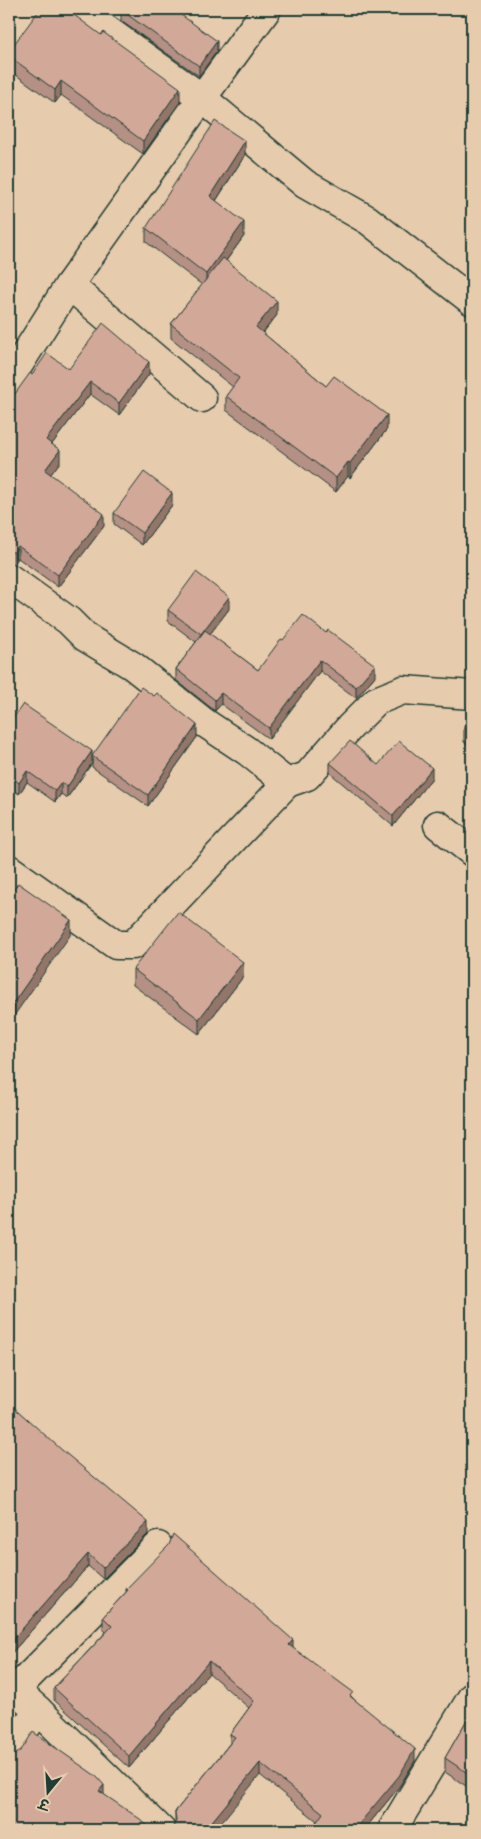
<svg xmlns="http://www.w3.org/2000/svg" width="481" height="1839" font-family="Pangolin,'Playpen Sans Deva',sans-serif">
<style>
.lines{fill:none;stroke-linecap:round;stroke-linejoin:round}
.minor-casing{stroke:#1f3d34;stroke-width:31}
.minor{stroke:#e6cbad;stroke-width:28}
.wall{fill:#b59084;stroke:#1f3d34}
.shaded-wall{fill:#93766b;stroke:#1f3d34}
.building{fill:#d2a899;stroke:#1f3d34}
</style>
<rect width="100%" height="100%" fill="#e6cbad"/>
<filter id="ink" filterUnits="userSpaceOnUse"><feTurbulence type="fractalNoise" baseFrequency=".02" numOctaves="2"/><feDisplacementMap in="SourceGraphic" scale="10" xChannelSelector="R" yChannelSelector="G"/><feConvolveMatrix kernelMatrix="1 2 1 2 8 2 1 2 1" color-interpolation-filters="sRGB"/></filter>
<g filter="url(#ink)">
<g class="lines">
<defs>
<g id="minor">
<polyline points="78,9 202,98 267,9"/>
<polyline points="69,285 202,398"/>
<polyline points="9,380 69,285 202,98 305,184 368,220 472,301"/>
<polyline points="9,578 69,621 85,637 133,666 205,723 247,751 287,783 307,776 350,727 376,701 403,690 472,695"/>
<polyline points="438,825 472,852"/>
<polyline points="9,869 116,945 133,945 287,783"/>
<polyline points="9,1684 38,1710 161,1830"/>
<polyline points="15,1690 158,1546"/>
<polyline points="9,1752 38,1710"/>
<polyline points="392,1830 472,1697"/>
</g>
</defs>
<!-- minor casing -->
<use href="#minor" class="minor-casing"/>
<!-- minor -->
<use href="#minor" class="minor"/>
</g>
<!-- wall -->
<g class="wall">
<polygon points="121,10 217,51 199,76 121,21"/>
<polygon points="9,51 180,102 143,154 61,95 55,103 9,70"/>
<polygon points="245,155 216,201 244,236 226,261 277,315 263,333 326,386 387,429 350,478 348,476 336,492 226,410 226,396 233,387 171,338 171,324 202,285 146,242 146,228"/>
<polygon points="69,369 149,374 119,415 90,394 52,444 60,462 50,475 104,526 58,587 18,558 14,564 9,564 9,402 32,375"/>
<polygon points="172,505 142,545 114,524 114,513"/>
<polygon points="229,609 210,634 258,670 283,640 375,676 356,698 320,671 269,739 221,704 215,711 176,680 176,669 196,642 168,621 168,610"/>
<polygon points="472,717 472,749 464,742 464,727"/>
<polygon points="9,724 92,763 67,798 61,794 55,802 27,782 19,794 9,787"/>
<polygon points="197,737 148,806 92,767 92,756"/>
<polygon points="330,763 378,765 432,778 393,826 330,773"/>
<polygon points="133,969 243,977 199,1034 133,985"/>
<polygon points="9,1403 148,1534 103,1579 88,1566 9,1656"/>
<polygon points="126,1589 293,1649 353,1698 415,1761 399,1787 364,1830 311,1830 317,1821 260,1775 172,1829 175,1824 175,1812 230,1743 230,1734 249,1708 209,1673 129,1768 54,1700 54,1688 106,1632 103,1629 103,1617 126,1592"/>
<polygon points="472,1711 472,1790 445,1772 445,1758"/>
</g>
<!-- shaded-wall -->
<g class="shaded-wall">
<polygon points="217,41 217,51 199,76 199,66"/>
<polygon points="61,81 61,95 55,103 55,90"/>
<polygon points="180,88 180,102 143,154 143,141"/>
<polygon points="245,141 245,155 210,210 210,196"/>
<polygon points="244,222 244,236 206,288 206,274"/>
<polygon points="277,301 277,315 256,341 256,327"/>
<polygon points="149,362 149,374 119,415 119,403"/>
<polygon points="90,382 90,394 46,452 46,440"/>
<polygon points="387,415 387,429 350,478 350,463"/>
<polygon points="60,450 60,462 45,482 45,470"/>
<polygon points="348,462 348,476 336,492 336,478"/>
<polygon points="172,493 172,505 142,545 142,533"/>
<polygon points="104,514 104,526 58,587 58,575"/>
<polygon points="18,546 18,558 14,564 14,552"/>
<polygon points="229,597 229,609 201,646 201,634"/>
<polygon points="320,660 320,671 269,739 269,728"/>
<polygon points="375,665 375,676 356,698 356,687"/>
<polygon points="221,693 221,704 215,711 215,700"/>
<polygon points="197,725 197,737 148,806 148,795"/>
<polygon points="92,751 92,763 67,798 67,787"/>
<polygon points="432,768 432,778 393,826 393,816"/>
<polygon points="27,771 27,782 19,794 19,783"/>
<polygon points="61,783 61,794 55,802 55,791"/>
<polygon points="71,920 71,934 9,1023 9,1009"/>
<polygon points="243,962 243,977 199,1034 199,1019"/>
<polygon points="148,1522 148,1534 103,1579 103,1568"/>
<polygon points="88,1554 88,1566 9,1656 9,1644"/>
<polygon points="293,1640 293,1652 289,1645"/>
<polygon points="209,1661 209,1673 129,1768 129,1756"/>
<polygon points="415,1749 415,1761 399,1787 364,1830 354,1830"/>
<polygon points="260,1763 260,1775 215,1830 205,1830"/>
<polygon points="104,1785 104,1796 99,1791"/>
</g>
<!-- building -->
<g class="building">
<polygon points="40,9 66,9 101,35 103,32 180,88 143,141 61,81 55,90 9,56 9,51"/>
<polygon points="122,9 173,9 217,41 199,66 121,10"/>
<polygon points="215,121 245,141 210,196 244,222 206,274 146,228"/>
<polygon points="223,258 277,301 256,327 326,386 334,376 387,415 350,463 348,462 336,478 226,396 239,378 171,324"/>
<polygon points="103,323 149,362 119,403 90,382 46,440 60,450 45,470 104,514 58,575 18,546 14,552 9,552 9,402 30,373 32,375 47,353 69,369"/>
<polygon points="144,472 172,493 142,533 114,513"/>
<polygon points="196,572 229,597 201,634 168,610"/>
<polygon points="303,615 326,633 328,630 375,665 356,687 320,660 269,728 221,693 215,700 176,669 205,630 258,670 281,639 283,640"/>
<polygon points="141,687 154,696 157,693 197,725 148,795 92,756"/>
<polygon points="23,704 92,751 67,787 61,783 55,791 27,771 19,783 9,775 9,724"/>
<polygon points="472,717 472,734 464,727"/>
<polygon points="350,741 378,765 399,741 432,768 393,816 330,763"/>
<polygon points="18,883 71,920 9,1009 9,897"/>
<polygon points="178,912 243,962 199,1019 133,969"/>
<polygon points="9,1403 63,1451 148,1522 103,1568 88,1554 9,1644"/>
<polygon points="173,1534 293,1640 289,1645 353,1692 350,1696 415,1749 399,1776 354,1830 311,1830 323,1813 260,1763 205,1830 170,1830 172,1829 176,1821 175,1812 235,1737 230,1734 254,1701 209,1661 129,1756 54,1688 112,1626 103,1617 128,1590 126,1589 169,1545"/>
<polygon points="472,1711 472,1776 445,1758"/>
<polygon points="33,1732 96,1776 104,1785 99,1791 140,1819 152,1830 9,1830 9,1755 16,1754 22,1749"/>
</g>
</g>
<!-- margin -->
<rect width="481" height="1839" fill="none" stroke="#e6cbad" stroke-width="30"/>
<rect x="15" y="15" width="451" height="1809" fill="none" stroke="#1f3d34" stroke-width="2" filter="url(#ink)"/>
<!-- north arrow -->
<g transform="translate(48 1792) rotate(198)" stroke="#e6cbad" stroke-width="4" paint-order="stroke">
<path d="M0-4L9 19L0 12L-9 19Z" fill="#1f3d34"/>
<text y="-8" font-size="14" font-weight="bold" text-anchor="middle" fill="#1f3d34">उ</text>
</g>
</svg>
